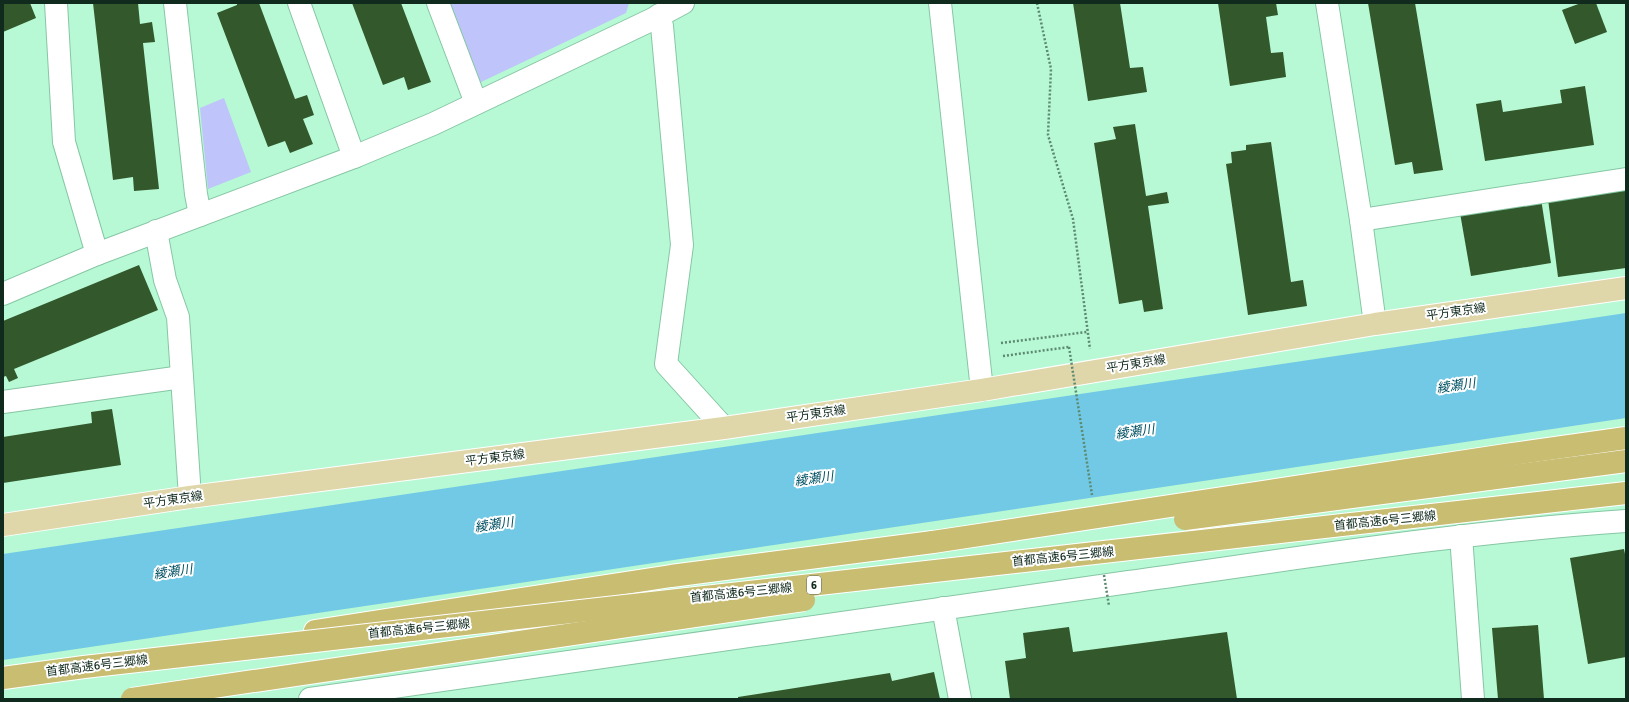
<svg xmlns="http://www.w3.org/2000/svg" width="1629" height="702" font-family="Signika,'Noto Sans JP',sans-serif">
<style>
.green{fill:#bfc4fa}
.water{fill:#72c9e5}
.building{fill:#32582b}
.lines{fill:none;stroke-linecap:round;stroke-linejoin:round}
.minor-casing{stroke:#86c6a4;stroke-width:24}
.major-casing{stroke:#fff;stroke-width:24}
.highway-casing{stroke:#fff;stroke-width:24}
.path{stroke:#5c8971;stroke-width:2.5;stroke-dasharray:2 2;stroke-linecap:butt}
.minor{stroke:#fff;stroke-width:22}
.major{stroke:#dfd7aa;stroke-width:22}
.highway{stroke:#c9bd72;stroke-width:22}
.highway-bridge-casing{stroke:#fff;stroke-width:24;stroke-linecap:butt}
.path-bridge{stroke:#5c8971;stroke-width:2.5;stroke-dasharray:2 2;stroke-linecap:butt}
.highway-bridge{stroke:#c9bd72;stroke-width:22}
.labels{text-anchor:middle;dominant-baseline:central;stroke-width:4;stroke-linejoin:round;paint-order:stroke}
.shield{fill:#fff;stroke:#586b62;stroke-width:1}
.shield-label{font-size:11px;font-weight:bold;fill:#102b1e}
.street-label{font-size:12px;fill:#102b1e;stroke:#fff}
.water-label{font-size:13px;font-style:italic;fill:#005163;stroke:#fff}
</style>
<rect width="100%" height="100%" fill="#b7f9d5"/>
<!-- green -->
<g class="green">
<polygon points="449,3 629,3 626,13 479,83"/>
<polygon points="224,98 251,172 208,189 200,108"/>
</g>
<!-- water -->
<polygon class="water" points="1626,313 1626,418 3,660 3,554"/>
<!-- building -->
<g class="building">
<polygon points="3,3 30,3 36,18 3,32"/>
<polygon points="93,3 138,3 140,24 152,22 155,42 143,43 159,189 134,191 133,177 113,180"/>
<polygon points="237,3 259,3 295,99 307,95 314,115 303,119 313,144 290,153 285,141 268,147 217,13 237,5"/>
<polygon points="352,3 401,3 431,82 408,90 404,77 383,85"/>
<polygon points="1073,3 1120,3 1130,68 1143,67 1147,92 1088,101"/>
<polygon points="1218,3 1276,3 1278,15 1266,17 1271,53 1283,52 1286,77 1230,86"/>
<polygon points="1368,3 1415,3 1443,170 1414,174 1412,162 1395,165"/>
<polygon points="1581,3 1596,3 1607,32 1575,44 1562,10"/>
<polygon points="1585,86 1594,145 1485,161 1476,104 1501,100 1503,112 1562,103 1560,90"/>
<polygon points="1135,124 1146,196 1167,192 1169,203 1148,206 1163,309 1144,312 1142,300 1119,304 1094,143 1116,139 1113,127"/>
<polygon points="1271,142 1291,282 1303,280 1307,306 1248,315 1226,164 1232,163 1231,152 1246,150 1246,145"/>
<polygon points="1626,188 1626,268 1558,277 1548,199"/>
<polygon points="1541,199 1551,263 1471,276 1460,213"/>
<polygon points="139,265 158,310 14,369 18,378 9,382 6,376 3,377 3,321"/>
<polygon points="112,409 121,465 3,483 3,437 92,423 91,412"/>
<polygon points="1624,549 1626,559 1626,657 1588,664 1570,558"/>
<polygon points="1538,625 1544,699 1498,699 1492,628"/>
<polygon points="1069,627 1073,652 1227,632 1237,699 1010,699 1005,661 1026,658 1023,633"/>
<polygon points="934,672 940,699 738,699 738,697 890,673 892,681"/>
</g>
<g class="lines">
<defs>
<g id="minor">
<polyline points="56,3 64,142 97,254"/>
<polyline points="175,3 196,194 200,215"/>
<polyline points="299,3 354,157"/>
<polyline points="438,3 476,103"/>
<polyline points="940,3 982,390"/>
<polyline points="1327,3 1361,220 1375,324"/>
<polyline points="659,15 662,26 682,245 666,364 724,428"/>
<polyline points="1361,220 1626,179"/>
<polyline points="156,231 165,280 178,317 190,497"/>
<polyline points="3,294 97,254 354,157 433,124 651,20 683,3"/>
<polyline points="3,402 182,377"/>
<polyline points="1461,536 1473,699"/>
<polyline points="943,608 960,699"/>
<path d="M 310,699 C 583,660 856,620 1129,582 C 1294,559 1459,532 1626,521"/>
</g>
<polyline id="major" points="3,525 190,497 724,428 982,390 1375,324 1626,288"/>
<polyline id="highway" points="315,631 671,576 933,542"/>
</defs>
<!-- minor casing -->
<use href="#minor" class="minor-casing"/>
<!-- major casing -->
<use href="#major" class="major-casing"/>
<!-- highway casing -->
<use href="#highway" class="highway-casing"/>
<!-- path -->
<g class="path">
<polyline points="1037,3 1051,69 1048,135 1073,219 1090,349"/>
<polyline points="1001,343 1087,332"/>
<polyline points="1003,356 1069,347"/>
</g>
<!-- minor -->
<use href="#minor" class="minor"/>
<!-- major -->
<use href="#major" class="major"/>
<!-- highway -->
<use href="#highway" class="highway"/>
<defs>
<g id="highway-bridge">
<polyline points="1185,519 1626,461"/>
<polyline points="933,542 1506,455 1626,438"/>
<polyline points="3,678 84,667 1626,493"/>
<polyline points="132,699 804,600"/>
</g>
</defs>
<!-- highway-bridge casing -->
<use href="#highway-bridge" class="highway-bridge-casing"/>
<!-- path-bridge -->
<g class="path-bridge">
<polyline points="1069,347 1092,495"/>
<polyline points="1104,575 1109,606"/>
</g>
<!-- highway-bridge -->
<use href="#highway-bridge" class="highway-bridge"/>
</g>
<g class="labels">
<!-- shield labels -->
<rect class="shield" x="807" y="576" width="14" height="18" rx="3"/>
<g class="shield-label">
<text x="814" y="585">6</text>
</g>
<!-- street labels -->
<g class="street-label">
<text transform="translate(1456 312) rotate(-8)">平方東京線</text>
<text transform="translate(1136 364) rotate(-9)">平方東京線</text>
<text transform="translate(816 414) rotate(-8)">平方東京線</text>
<text transform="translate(495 458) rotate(-7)">平方東京線</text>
<text transform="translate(173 500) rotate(-8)">平方東京線</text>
<text transform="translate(1385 521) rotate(-6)">首都高速6号三郷線</text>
<text transform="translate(1063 557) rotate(-6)">首都高速6号三郷線</text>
<text transform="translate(741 593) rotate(-6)">首都高速6号三郷線</text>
<text transform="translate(419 629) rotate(-6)">首都高速6号三郷線</text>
<text transform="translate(97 666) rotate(-7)">首都高速6号三郷線</text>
</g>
<!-- water labels -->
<g class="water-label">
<text transform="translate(1456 386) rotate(-8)">綾瀬川</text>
<text transform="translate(1135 432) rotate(-8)">綾瀬川</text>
<text transform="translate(814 479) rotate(-8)">綾瀬川</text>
<text transform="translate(494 525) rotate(-8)">綾瀬川</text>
<text transform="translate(173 572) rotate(-8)">綾瀬川</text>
</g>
</g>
<!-- border -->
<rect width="1629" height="702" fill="none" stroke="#102b1e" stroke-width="8"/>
</svg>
